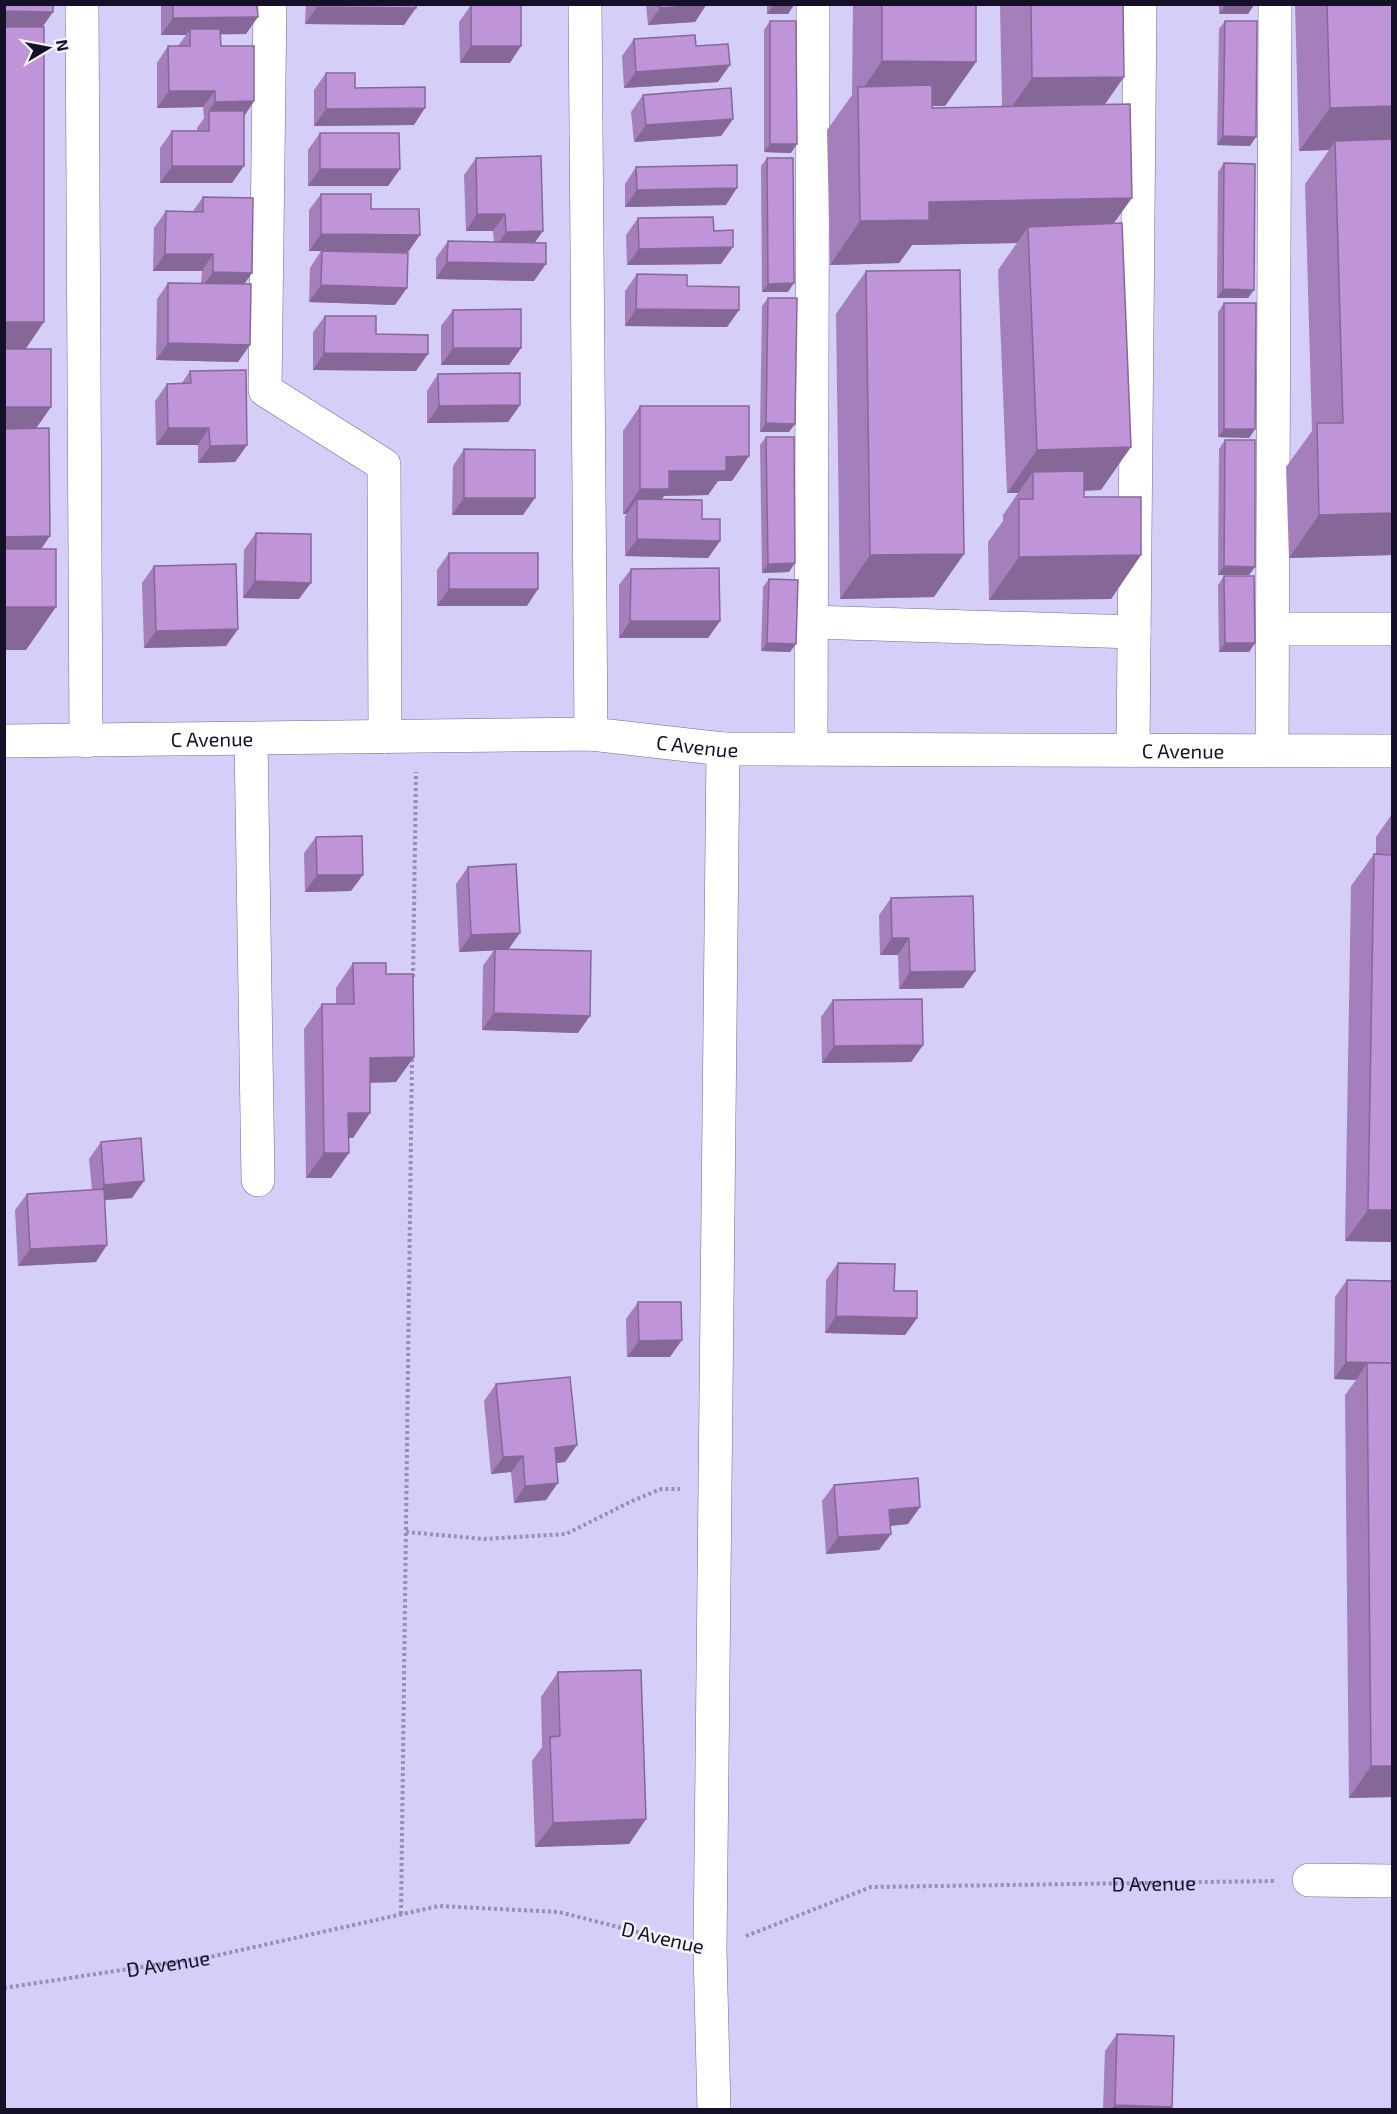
<svg xmlns="http://www.w3.org/2000/svg" width="1397" height="2114" font-family="'Exo 2',sans-serif">
<style>
.lines{fill:none;stroke-linecap:round;stroke-linejoin:round}
.minor-casing{stroke:#7266a4;stroke-width:34}
.path{stroke:#9690b4;stroke-width:4;stroke-dasharray:3 3;stroke-linecap:butt}
.minor{stroke:#fff;stroke-width:33}
.wall{fill:#a47fbb}
.shaded-wall{fill:#866898}
.building{fill:#bf94d9;stroke:#866898;stroke-width:1.5}
.labels{text-anchor:middle;dominant-baseline:central;stroke-width:5;stroke-linejoin:round;paint-order:stroke}
.street-label{font-size:20px;fill:#150f28;stroke:#f5f4fb}
</style>
<rect width="100%" height="100%" fill="#d4cef8"/>
<g class="lines">
<defs>
<g id="minor">
<polyline points="82,4 86,741"/>
<polyline points="270,4 265,390 384,465 385,737"/>
<polyline points="585,4 591,734"/>
<polyline points="811,622 1134,632"/>
<polyline points="1273,629 1392,629"/>
<polyline points="251,739 258,1180"/>
<path id="s3" d="M 4,741 L 591,734 L 723,749 L 1392,751"/>
<polyline points="811,749 813,4"/>
<polyline points="1133,750 1140,4"/>
<polyline points="1272,750 1275,4"/>
<polyline points="1309,1880 1392,1881"/>
<polyline points="714,2110 710,1950 723,749"/>
</g>
</defs>
<!-- minor casing -->
<use href="#minor" class="minor-casing"/>
<!-- path -->
<g class="path">
<polyline points="413,977 416,772"/>
<polyline points="406,1532 484,1539 566,1534 632,1501 661,1489 680,1489"/>
<polyline points="401,1914 412,1057"/>
<path id="s1" d="M 746,1936 L 871,1887 L 1275,1881"/>
<path id="s2" d="M 4,1988 L 214,1956 L 439,1906 L 559,1912 L 673,1941"/>
</g>
<!-- minor -->
<use href="#minor" class="minor"/>
</g>
<!-- wall -->
<g class="wall">
<polygon points="161,4 257,4 246,34 221,34 221,46 254,101 244,116 232,183 160,183 160,148 172,131 197,131 197,128 204,118 203,107 157,108 157,63 168,46 178,46 186,35 161,35"/>
<polygon points="306,4 416,4 404,25 305,24"/>
<polygon points="646,4 706,4 706,5 695,22 648,25"/>
<polygon points="767,4 794,4 788,14 767,14"/>
<polygon points="853,4 976,4 976,62 945,106 932,106 932,108 1002,106 1000,4 1123,4 1105,104 1114,223 1101,490 1084,491 1084,497 1141,555 1111,599 989,600 988,542 1003,521 1003,515 1018,493 1007,493 998,270 1017,243 912,245 899,263 830,265 827,130 852,95"/>
<polygon points="1219,4 1254,4 1248,14 1219,14"/>
<polygon points="1295,4 1392,4 1392,555 1289,558 1286,467 1312,431 1305,184 1329,150 1299,151"/>
<polygon points="471,5 510,63 460,63 459,22"/>
<polygon points="770,21 791,153 764,152 764,30"/>
<polygon points="1225,21 1250,146 1217,145 1219,29"/>
<polygon points="634,39 696,46 718,82 624,88 622,56"/>
<polygon points="326,73 355,88 414,125 314,126 314,90"/>
<polygon points="643,95 733,119 721,136 634,142 631,112"/>
<polygon points="320,133 400,169 388,186 308,186 308,150"/>
<polygon points="476,158 535,243 534,281 436,279 436,258 448,241 494,242 493,231 466,231 464,175"/>
<polygon points="767,158 788,292 762,292 761,166"/>
<polygon points="1224,163 1248,298 1217,298 1218,172"/>
<polygon points="636,167 726,205 625,207 625,184"/>
<polygon points="321,194 371,209 420,235 408,252 346,251 395,305 309,302 310,268 321,251 309,251 309,210"/>
<polygon points="203,197 252,273 244,284 238,362 156,360 157,299 168,283 201,283 202,271 153,271 154,228 166,211 193,211"/>
<polygon points="638,218 714,231 721,264 627,265 626,235"/>
<polygon points="866,271 934,597 840,599 836,314"/>
<polygon points="637,274 687,286 739,310 727,327 625,326 625,291"/>
<polygon points="768,298 789,432 760,432 762,306"/>
<polygon points="1224,303 1255,429 1249,438 1218,437 1218,312"/>
<polygon points="453,310 521,348 509,365 441,365 441,326"/>
<polygon points="325,316 376,334 416,371 313,370 313,332"/>
<polygon points="190,371 247,445 235,462 198,463 198,445 156,445 155,401 167,384 182,383"/>
<polygon points="438,374 520,405 508,422 427,423 427,391"/>
<polygon points="640,406 732,481 718,481 708,495 664,496 662,499 702,519 720,541 708,558 625,556 625,516 627,514 623,514 623,431"/>
<polygon points="766,437 789,572 762,573 760,445"/>
<polygon points="1225,440 1249,575 1218,575 1219,449"/>
<polygon points="464,449 523,515 452,515 453,466"/>
<polygon points="256,533 299,599 243,598 244,550"/>
<polygon points="449,553 527,606 437,606 437,570"/>
<polygon points="154,566 238,629 226,646 144,648 142,583"/>
<polygon points="631,569 720,621 708,638 619,638 619,585"/>
<polygon points="1224,576 1255,643 1249,652 1219,652 1218,585"/>
<polygon points="769,579 790,652 761,651 763,587"/>
<polygon points="1392,814 1392,1242 1345,1241 1351,886 1374,854 1376,854 1376,837"/>
<polygon points="316,837 351,891 305,892 304,853"/>
<polygon points="468,867 509,949 578,1033 482,1030 483,966 494,950 459,952 456,884"/>
<polygon points="891,898 975,971 963,988 899,989 898,955 880,955 879,915"/>
<polygon points="353,963 386,974 396,1082 370,1083 353,1138 348,1138 331,1178 306,1178 304,1029 322,1004 336,1004 336,988"/>
<polygon points="833,1000 923,1045 911,1062 822,1063 821,1017"/>
<polygon points="101,1142 132,1198 105,1200 96,1262 18,1266 15,1210 27,1194 92,1190 89,1159"/>
<polygon points="838,1263 894,1291 917,1318 905,1335 825,1333 826,1280"/>
<polygon points="1347,1280 1392,1281 1392,1797 1349,1798 1345,1395 1356,1380 1334,1379 1335,1297"/>
<polygon points="638,1302 670,1357 627,1357 626,1319"/>
<polygon points="496,1384 577,1445 565,1462 556,1463 546,1500 514,1503 511,1472 491,1474 484,1401"/>
<polygon points="834,1485 920,1507 908,1524 890,1526 891,1534 879,1550 826,1554 822,1501"/>
<polygon points="558,1672 646,1819 629,1844 535,1847 532,1761 542,1747 541,1697"/>
<polygon points="1117,2034 1170,2109 1103,2109 1105,2051"/>
</g>
<!-- shaded-wall -->
<g class="shaded-wall">
<polygon points="706,5 695,22 648,25 660,8"/>
<polygon points="773,5 794,5 788,14 767,14"/>
<polygon points="1254,5 1248,14 1219,14 1225,6"/>
<polygon points="317,7 416,8 404,25 305,24"/>
<polygon points="4,11 53,12 23,55 4,55"/>
<polygon points="258,17 246,34 190,35 190,29 186,35 161,35 173,18"/>
<polygon points="471,46 521,46 510,63 460,63"/>
<polygon points="882,61 976,62 945,106 858,105 858,96"/>
<polygon points="730,65 718,82 624,88 636,72"/>
<polygon points="1124,77 1094,120 1002,121 1032,78"/>
<polygon points="169,91 215,91 203,107 157,108"/>
<polygon points="254,101 243,118 209,111 215,102"/>
<polygon points="1392,106 1392,148 1335,141 1329,150 1299,151 1330,108"/>
<polygon points="425,108 414,125 314,126 326,109"/>
<polygon points="733,119 721,136 634,142 646,125"/>
<polygon points="1223,136 1256,137 1250,146 1217,145"/>
<polygon points="770,144 797,144 791,153 764,152"/>
<polygon points="172,166 244,166 232,183 160,183"/>
<polygon points="320,169 400,169 388,186 308,186"/>
<polygon points="737,188 726,205 625,207 637,190"/>
<polygon points="1132,198 1101,241 1028,227 1017,243 912,245 899,263 830,265 860,221 929,202"/>
<polygon points="477,214 505,214 493,231 466,231"/>
<polygon points="543,231 531,248 494,249 506,232"/>
<polygon points="321,234 420,235 408,252 309,251"/>
<polygon points="733,247 721,264 627,265 639,249"/>
<polygon points="165,254 213,254 202,271 153,271"/>
<polygon points="447,262 546,264 534,281 436,279"/>
<polygon points="213,272 252,273 240,290 201,289"/>
<polygon points="794,283 788,292 762,292 768,284"/>
<polygon points="321,285 407,288 395,305 309,302"/>
<polygon points="1223,289 1254,290 1248,298 1217,298"/>
<polygon points="636,309 739,310 727,327 625,326"/>
<polygon points="4,322 44,322 14,366 4,366"/>
<polygon points="168,343 250,345 238,362 156,360"/>
<polygon points="453,348 521,348 509,365 441,365"/>
<polygon points="324,353 428,354 416,371 313,370"/>
<polygon points="520,405 508,422 427,423 439,406"/>
<polygon points="4,407 51,407 21,450 4,450"/>
<polygon points="766,423 795,424 789,432 760,432"/>
<polygon points="168,428 209,428 198,445 156,445"/>
<polygon points="1224,429 1255,429 1249,438 1218,437"/>
<polygon points="247,445 235,462 198,463 210,446"/>
<polygon points="1131,447 1101,490 1033,492 1033,472 1018,493 1007,493 1037,450"/>
<polygon points="749,456 732,481 718,481 708,495 664,496 652,513 637,499 627,514 623,514 640,489 669,471 726,457"/>
<polygon points="464,498 535,498 523,515 452,515"/>
<polygon points="1392,513 1392,555 1289,558 1319,515"/>
<polygon points="50,536 20,580 4,580 4,537"/>
<polygon points="637,539 720,541 708,558 625,556"/>
<polygon points="964,554 934,597 840,599 870,555"/>
<polygon points="1141,555 1111,599 989,600 1019,557"/>
<polygon points="795,563 789,572 762,573 768,564"/>
<polygon points="1224,566 1255,567 1249,575 1218,575"/>
<polygon points="255,581 311,583 299,599 243,598"/>
<polygon points="449,589 538,589 527,606 437,606"/>
<polygon points="4,607 56,607 26,650 4,650"/>
<polygon points="630,621 720,621 708,638 619,638"/>
<polygon points="238,629 226,646 144,648 156,631"/>
<polygon points="767,643 796,644 790,652 761,651"/>
<polygon points="1225,643 1255,643 1249,652 1219,652"/>
<polygon points="317,875 363,875 351,891 305,892"/>
<polygon points="520,933 508,950 459,952 471,935"/>
<polygon points="892,938 909,938 898,955 880,955"/>
<polygon points="975,971 963,988 899,989 910,972"/>
<polygon points="494,1013 590,1016 578,1033 482,1030"/>
<polygon points="923,1045 911,1062 822,1063 834,1046"/>
<polygon points="414,1057 396,1082 352,1083 370,1058"/>
<polygon points="348,1113 370,1113 353,1138 331,1138"/>
<polygon points="324,1153 349,1153 331,1178 306,1178"/>
<polygon points="144,1181 132,1198 93,1201 104,1185"/>
<polygon points="1368,1210 1392,1210 1392,1242 1345,1241"/>
<polygon points="107,1245 96,1262 18,1266 30,1249"/>
<polygon points="836,1316 917,1318 905,1335 825,1333"/>
<polygon points="682,1340 670,1357 627,1357 639,1341"/>
<polygon points="1346,1362 1367,1363 1356,1380 1334,1379"/>
<polygon points="577,1445 565,1462 543,1465 555,1448"/>
<polygon points="523,1456 511,1472 491,1474 503,1457"/>
<polygon points="558,1483 546,1500 514,1503 525,1486"/>
<polygon points="920,1507 908,1524 877,1527 889,1510"/>
<polygon points="891,1534 879,1550 826,1554 838,1537"/>
<polygon points="1371,1766 1392,1766 1392,1797 1349,1798"/>
<polygon points="646,1819 629,1844 535,1847 553,1823"/>
<polygon points="1115,2105 1172,2107 1170,2109 1111,2109"/>
</g>
<!-- building -->
<g class="building">
<polygon points="4,4 53,4 53,12 4,11"/>
<polygon points="173,4 257,4 258,17 173,18"/>
<polygon points="317,4 416,4 416,8 317,7"/>
<polygon points="659,4 706,4 706,5 660,8"/>
<rect x="773" y="4" width="21" height="1"/>
<polygon points="882,4 976,4 976,62 882,61"/>
<polygon points="1031,4 1123,4 1124,77 1032,78"/>
<polygon points="1225,4 1254,4 1254,5 1225,6"/>
<polygon points="1327,4 1392,4 1392,106 1330,108"/>
<rect x="471" y="5" width="50" height="41"/>
<polygon points="770,21 796,21 797,144 770,144"/>
<polygon points="1225,21 1257,21 1256,137 1223,136"/>
<rect x="4" y="27" width="40" height="295"/>
<polygon points="190,29 220,29 221,46 254,46 254,101 215,102 215,91 169,91 168,46 190,46"/>
<polygon points="695,35 696,46 728,44 730,65 636,72 634,39"/>
<polygon points="326,73 355,73 355,88 425,87 425,108 326,109"/>
<polygon points="932,85 932,108 1130,104 1132,198 929,202 929,220 860,221 858,87"/>
<polygon points="731,88 733,119 646,125 643,95"/>
<polygon points="209,111 244,111 244,166 172,166 172,131 209,131"/>
<polygon points="320,133 399,133 400,169 320,169"/>
<polygon points="1392,139 1392,513 1319,515 1317,423 1343,423 1335,141"/>
<polygon points="541,156 543,231 506,232 505,214 477,214 476,158"/>
<polygon points="767,158 793,158 794,283 768,284"/>
<polygon points="1224,163 1255,164 1254,290 1223,289"/>
<polygon points="737,165 737,188 637,190 636,167"/>
<polygon points="321,194 371,194 371,209 419,209 420,235 321,234"/>
<polygon points="203,197 253,198 252,273 213,272 213,254 165,254 166,211 203,212"/>
<polygon points="713,217 714,231 733,230 733,247 639,249 638,218"/>
<polygon points="1122,223 1131,447 1037,450 1028,227"/>
<polygon points="448,241 546,243 546,264 447,262"/>
<polygon points="322,251 408,253 407,288 321,285"/>
<polygon points="960,270 964,554 870,555 866,271"/>
<polygon points="637,274 687,275 687,286 739,287 739,310 636,309"/>
<polygon points="168,283 251,284 250,345 168,343"/>
<polygon points="768,298 797,298 795,424 766,423"/>
<polygon points="1224,303 1256,303 1255,429 1224,429"/>
<polygon points="521,309 521,348 453,348 453,310"/>
<polygon points="325,316 376,316 376,334 428,335 428,354 324,353"/>
<rect x="4" y="349" width="47" height="58"/>
<polygon points="246,370 247,445 210,446 209,428 168,428 167,384 191,383 190,371"/>
<polygon points="520,373 520,405 439,406 438,374"/>
<polygon points="640,406 749,406 749,456 726,457 726,471 669,471 669,489 640,489"/>
<polygon points="49,428 50,536 4,537 4,429"/>
<polygon points="766,437 794,437 795,563 768,564"/>
<polygon points="1225,440 1255,440 1255,567 1224,566"/>
<polygon points="464,449 535,450 535,498 464,498"/>
<polygon points="1084,471 1084,497 1141,497 1141,555 1019,557 1019,499 1033,499 1033,472"/>
<polygon points="637,499 702,500 702,519 720,519 720,541 637,539"/>
<polygon points="256,533 311,534 311,583 255,581"/>
<rect x="4" y="549" width="52" height="58"/>
<rect x="449" y="553" width="89" height="36"/>
<polygon points="236,564 238,629 156,631 154,566"/>
<polygon points="719,568 720,621 630,621 631,569"/>
<polygon points="1224,576 1254,576 1255,643 1225,643"/>
<polygon points="769,579 798,580 796,644 767,643"/>
<polygon points="362,836 363,875 317,875 316,837"/>
<polygon points="1374,854 1392,855 1392,1210 1368,1210"/>
<polygon points="516,864 520,933 471,935 468,867"/>
<polygon points="973,896 975,971 910,972 909,938 892,938 891,898"/>
<polygon points="495,949 591,951 590,1016 494,1013"/>
<polygon points="353,963 386,963 386,974 413,974 414,1057 370,1058 370,1113 348,1113 349,1153 324,1153 322,1004 354,1004"/>
<polygon points="922,999 923,1045 834,1046 833,1000"/>
<polygon points="141,1138 144,1181 104,1185 101,1142"/>
<polygon points="104,1189 107,1245 30,1249 27,1194"/>
<polygon points="838,1263 895,1264 894,1291 917,1291 917,1318 836,1316"/>
<polygon points="1347,1280 1392,1281 1392,1363 1346,1362"/>
<polygon points="638,1302 681,1302 682,1340 639,1341"/>
<polygon points="1367,1363 1392,1363 1392,1766 1371,1766"/>
<polygon points="570,1377 577,1445 555,1448 558,1483 525,1486 523,1456 503,1457 496,1384"/>
<polygon points="918,1478 920,1507 889,1510 891,1534 838,1537 834,1485"/>
<polygon points="641,1670 646,1819 553,1823 550,1737 560,1736 558,1672"/>
<polygon points="1117,2034 1174,2036 1172,2107 1115,2105"/>
</g>
<g class="labels">
<!-- street labels -->
<g class="street-label">
<text stroke="none"><textPath href="#s3" startOffset="208">C Avenue</textPath></text>
<text stroke="none"><textPath href="#s3" startOffset="694">C Avenue</textPath></text>
<text stroke="none"><textPath href="#s3" startOffset="1180">C Avenue</textPath></text>
<text stroke="none"><textPath href="#s1" startOffset="417">D Avenue</textPath></text>
<text transform="translate(663 1937) rotate(13)">D Avenue</text>
<text stroke="none"><textPath href="#s2" startOffset="166">D Avenue</textPath></text>
</g>
</g>
<!-- border -->
<rect width="1397" height="2114" fill="none" stroke="#150f28" stroke-width="12"/>
<!-- north arrow -->
<g transform="translate(48 48) rotate(80)" stroke="#f5f4fb" stroke-width="4.5" paint-order="stroke">
<path d="M0-4.5L10 22L0 15L-10 22Z" fill="#150f28"/>
<text y="-9" font-size="16" font-weight="bold" text-anchor="middle" fill="#150f28">N</text>
</g>
</svg>
